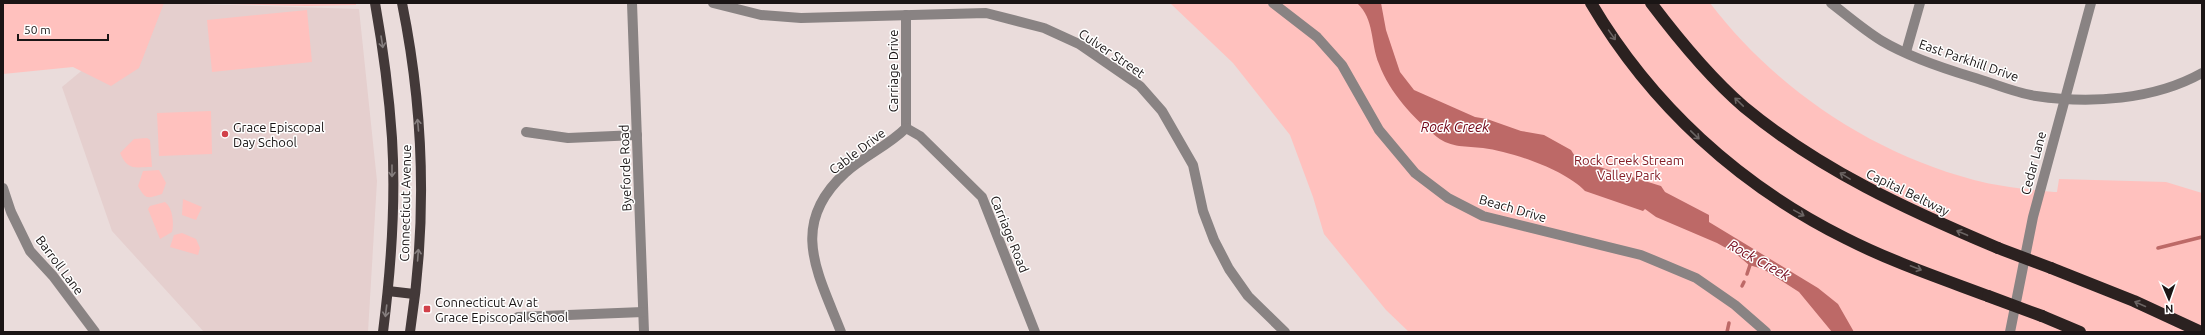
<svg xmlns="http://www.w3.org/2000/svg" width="2205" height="335" font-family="Ubuntu,sans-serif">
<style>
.built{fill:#e5cfce}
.green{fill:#ffc1be}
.water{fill:#bd6967}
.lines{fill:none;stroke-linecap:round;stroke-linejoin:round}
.stream{stroke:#bd6967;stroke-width:3.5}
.minor{stroke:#898383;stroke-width:10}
.tertiary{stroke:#898383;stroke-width:10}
.primary{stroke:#433939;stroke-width:10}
.motorway{stroke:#2b2120;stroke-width:12}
.motorway-bridge{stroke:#2b2120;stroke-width:12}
.oneway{stroke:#6b6463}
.oneway2{stroke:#857e7e}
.poi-dot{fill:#d1414a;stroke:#fff;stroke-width:1.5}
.labels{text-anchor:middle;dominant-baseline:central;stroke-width:3;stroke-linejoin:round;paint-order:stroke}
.street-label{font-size:13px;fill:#1a1515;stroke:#fff}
.poi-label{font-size:13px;fill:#1a1515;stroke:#fff;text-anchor:start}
.park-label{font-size:13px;fill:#851d26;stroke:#fff}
.water-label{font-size:14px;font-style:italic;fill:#720417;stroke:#fff}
</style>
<rect width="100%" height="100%" fill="#eadcdb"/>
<!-- built -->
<polygon class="built" points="163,3 359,9 377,181 368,332 204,332 112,231 62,87"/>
<!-- green -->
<g class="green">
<polygon points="3,3 164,3 139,68 111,86 73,67 3,74"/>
<polygon points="183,3 356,3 356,5 307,6"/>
<path d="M 1170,3 L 1710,3 C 1775,88 1869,152 1974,180 C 2000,187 2027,189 2054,192 L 2057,192 L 2059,179 L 2166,182 L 2202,193 L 2202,332 L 1409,332 L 1386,310 L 1324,234 L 1313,197 L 1290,135 L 1233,63 Z"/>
<polygon points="307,10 312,62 212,72 207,20"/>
<polygon points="211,111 212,154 159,156 157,113"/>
<path d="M 147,138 L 150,140 L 152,167 C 134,167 128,171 120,153 L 134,139 Z"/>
<path d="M 159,170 L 166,183 L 162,194 C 148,198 146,201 138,186 L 143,171 Z"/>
<polygon points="183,199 202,207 196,220 182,215"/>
<path d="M 165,202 C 173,208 174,224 172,232 L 160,239 L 148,209 L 150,206 Z"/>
<polygon points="182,233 196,239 200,248 198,255 170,247 174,235"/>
</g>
<!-- water -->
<path class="water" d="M 1357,3 L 1381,3 L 1386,30 L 1400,72 L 1414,90 L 1475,117 L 1487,119 L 1521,131 L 1544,135 L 1571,150 L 1576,158 L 1593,165 L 1661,186 L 1665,192 L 1709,215 L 1709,222 L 1818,288 L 1838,304 L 1854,332 L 1832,332 L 1799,292 L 1763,269 L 1749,265 L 1735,253 L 1717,243 L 1656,217 L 1645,209 L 1643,211 L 1585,191 C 1565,170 1513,152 1483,148 C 1467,146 1451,148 1437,137 C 1413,118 1390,93 1379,64 C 1370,42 1375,20 1357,3 Z"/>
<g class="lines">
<!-- stream -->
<g class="stream">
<polyline points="2158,248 2202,237"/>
<polyline points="1747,274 1751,262"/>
<polyline points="1742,286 1744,282"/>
<polyline points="1727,332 1729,323"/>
</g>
<!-- minor -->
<g class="minor">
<polyline points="632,3 644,332"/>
<polyline points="713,3 761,15 801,18 986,13 1044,28 1079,44 1140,86 1162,111 1193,165 1203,211 1214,240 1229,269 1248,296 1285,332"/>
<path d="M 1831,3 C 1848,16 1864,30 1882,41 C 1909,57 1942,68 1972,77 C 1993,83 2015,93 2036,96 C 2090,104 2154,100 2202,73"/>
<polyline points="906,15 906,128"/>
<polyline points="1906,52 1920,3"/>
<polyline points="906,128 920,136 982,197 1035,332"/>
<polyline points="526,132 568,138 637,135"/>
<polyline points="3,188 11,212 30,251 53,276 95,332"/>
<polyline points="518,317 643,312"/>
<path d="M 841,332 C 818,273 788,225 845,173 C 864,156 888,146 906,128"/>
</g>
<!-- tertiary -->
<g class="tertiary">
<polyline points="1273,3 1317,37 1342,65 1379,130 1415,173 1448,198 1483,216 1641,255 1696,278 1735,305 1766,332"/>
<polyline points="2010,332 2033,217 2091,3"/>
</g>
<!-- primary -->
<g class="primary">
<path d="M 375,3 C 383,48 389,93 392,138 C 396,202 391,269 383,332"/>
<path d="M 402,3 C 424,111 427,223 410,332"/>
<polyline points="388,291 414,294"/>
</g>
<!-- motorway -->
<g class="motorway">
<path d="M 1591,3 C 1651,105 1739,185 1845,238 C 1890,261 1940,278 1988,296"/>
<path d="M 1651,3 C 1679,40 1709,77 1744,107 C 1820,170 1908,210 1998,248"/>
<polyline points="2051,268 2134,301 2201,332"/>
<polyline points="2042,316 2080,332"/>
</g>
<!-- motorway-bridge -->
<g class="motorway-bridge">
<polyline points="1998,248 2051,268"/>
<polyline points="1988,296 2042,316"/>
</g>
</g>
<!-- one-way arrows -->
<defs><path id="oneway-shaft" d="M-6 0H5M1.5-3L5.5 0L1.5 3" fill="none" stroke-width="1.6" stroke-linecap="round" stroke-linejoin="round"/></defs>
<g class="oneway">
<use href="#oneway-shaft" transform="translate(1612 35) rotate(55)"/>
<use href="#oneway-shaft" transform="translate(1739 102) rotate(-136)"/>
<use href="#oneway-shaft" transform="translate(1695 135) rotate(44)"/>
<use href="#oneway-shaft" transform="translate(1845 176) rotate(-149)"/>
<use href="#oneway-shaft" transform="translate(1799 213) rotate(29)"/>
<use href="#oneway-shaft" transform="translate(1962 233) rotate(-157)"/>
<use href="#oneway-shaft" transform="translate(1916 268) rotate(21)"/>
<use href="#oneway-shaft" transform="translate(2140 304) rotate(-156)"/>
</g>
<g class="oneway2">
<use href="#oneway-shaft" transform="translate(382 42) rotate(81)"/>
<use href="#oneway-shaft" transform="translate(418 125) rotate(-95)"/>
<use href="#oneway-shaft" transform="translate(392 171) rotate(90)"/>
<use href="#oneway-shaft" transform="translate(418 255) rotate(-86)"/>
<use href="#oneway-shaft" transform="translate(386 311) rotate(97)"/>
</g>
<!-- markers -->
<g class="poi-dot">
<circle cx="225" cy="134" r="4"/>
<rect x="423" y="305" width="8" height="8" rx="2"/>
</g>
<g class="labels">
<!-- street labels -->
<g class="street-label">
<text transform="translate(1112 53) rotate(34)">Culver Street</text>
<text transform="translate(1969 60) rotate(19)">East Parkhill Drive</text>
<text transform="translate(893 71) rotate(-90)">Carriage Drive</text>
<text transform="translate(857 151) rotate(-37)">Cable Drive</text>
<text transform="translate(2033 163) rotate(-75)">Cedar Lane</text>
<text transform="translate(625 168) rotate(-92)">Byeforde Road</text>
<text transform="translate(1908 192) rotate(26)">Capital Beltway</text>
<text transform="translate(405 203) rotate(-89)">Connecticut Avenue</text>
<text transform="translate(1513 208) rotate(16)">Beach Drive</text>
<text transform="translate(1010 234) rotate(68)">Carriage Road</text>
<text transform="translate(60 265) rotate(53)">Barroll Lane</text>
</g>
<!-- poi labels -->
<g class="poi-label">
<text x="233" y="127">Grace Episcopal<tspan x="233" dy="15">Day School</tspan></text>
<text x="435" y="302">Connecticut Av at<tspan x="435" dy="15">Grace Episcopal School</tspan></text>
</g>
<!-- park labels -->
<g class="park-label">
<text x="1629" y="160">Rock Creek Stream<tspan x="1629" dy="15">Valley Park</tspan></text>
</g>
<!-- water labels -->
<g class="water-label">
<text x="1455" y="127">Rock Creek</text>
<text transform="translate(1759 260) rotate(29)">Rock Creek</text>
</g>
</g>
<!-- border -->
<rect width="2205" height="335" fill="none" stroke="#1a1515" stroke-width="8"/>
<!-- north arrow -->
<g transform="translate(2169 299) rotate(178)" stroke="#ffffff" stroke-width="3" paint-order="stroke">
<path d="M0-3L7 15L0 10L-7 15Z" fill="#1a1515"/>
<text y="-6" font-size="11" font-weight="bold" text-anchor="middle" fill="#1a1515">N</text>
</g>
<!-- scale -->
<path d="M18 34v6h90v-6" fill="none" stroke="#1a1515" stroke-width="2"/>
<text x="24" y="34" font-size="12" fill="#1a1515" stroke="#ffffff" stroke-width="3" paint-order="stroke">50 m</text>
</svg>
